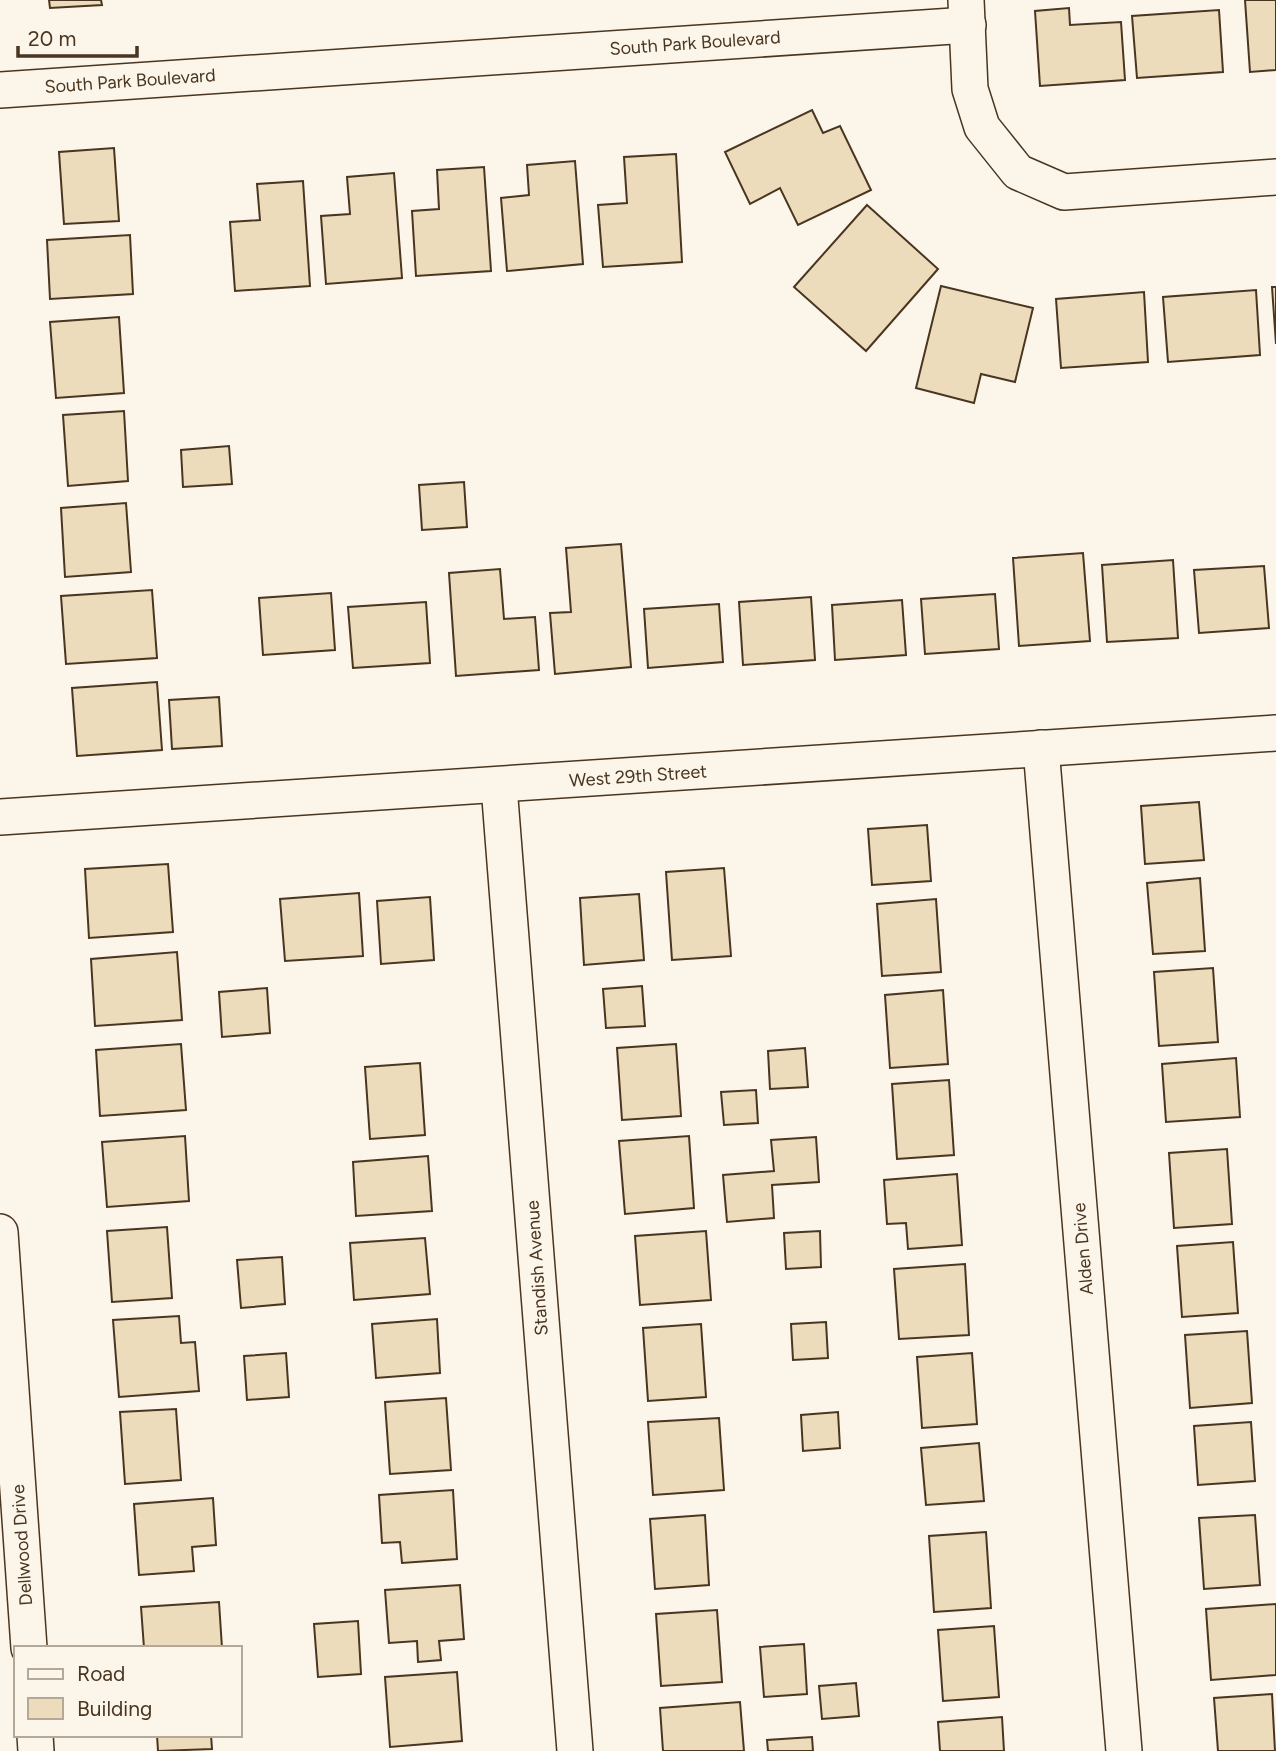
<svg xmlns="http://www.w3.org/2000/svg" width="1276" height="1751" font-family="Figtree,sans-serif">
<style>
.building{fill:#ecdcbc;stroke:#4a3520;stroke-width:2}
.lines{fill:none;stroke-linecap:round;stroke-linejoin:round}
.minor-casing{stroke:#4a3520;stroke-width:38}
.minor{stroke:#fbf6e9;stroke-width:35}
.labels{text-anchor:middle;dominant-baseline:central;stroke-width:5;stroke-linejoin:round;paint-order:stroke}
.street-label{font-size:18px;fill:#4a3520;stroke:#fbf6e9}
</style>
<rect width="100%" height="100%" fill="#fbf6e9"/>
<!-- building -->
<g class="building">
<polygon points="49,0 101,0 102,5 50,8"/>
<polygon points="1245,0 1276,0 1276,70 1250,72"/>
<polygon points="1069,8 1070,25 1121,22 1125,80 1040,86 1035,11"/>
<polygon points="1219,10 1223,72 1137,78 1132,16"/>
<polygon points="812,110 823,133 840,126 871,190 798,225 780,188 750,204 725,152"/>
<polygon points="114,148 119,221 64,224 59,152"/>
<polygon points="676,154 682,262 603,267 598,205 627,203 624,157"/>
<polygon points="575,161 583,264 507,271 501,198 529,195 527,165"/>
<polygon points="484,167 491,271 416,276 412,211 439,209 437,170"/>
<polygon points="394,173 402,278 326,284 321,216 350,214 347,177"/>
<polygon points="303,181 310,286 235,291 230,222 260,220 257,184"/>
<polygon points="867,205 938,269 866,351 794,287"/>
<polygon points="130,235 133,294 50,299 47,240"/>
<polygon points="941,286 1033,308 1015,382 981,374 974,403 916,388"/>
<polygon points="1272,287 1276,287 1276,344"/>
<polygon points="1256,290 1260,355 1168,362 1163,297"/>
<polygon points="1144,292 1148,362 1061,368 1056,299"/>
<polygon points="119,317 124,393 56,398 50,322"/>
<polygon points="124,411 128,481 68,486 63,415"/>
<polygon points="229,446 232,484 183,487 181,450"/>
<polygon points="464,482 467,527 422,530 419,485"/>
<polygon points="126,503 131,572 65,577 61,508"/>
<polygon points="621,544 631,667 555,674 550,613 571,612 566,548"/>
<polygon points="1083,553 1090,641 1019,646 1013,558"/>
<polygon points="1173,560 1178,638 1107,642 1102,565"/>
<polygon points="1264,566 1269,628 1199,633 1194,570"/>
<polygon points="500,569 504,619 535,617 539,670 456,676 449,573"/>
<polygon points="152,590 157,658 66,664 61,596"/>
<polygon points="331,593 335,650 263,655 259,598"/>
<polygon points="995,594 999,649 925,654 921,599"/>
<polygon points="811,597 815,660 743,665 739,602"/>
<polygon points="902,600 906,655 835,660 832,605"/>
<polygon points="426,602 430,663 353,668 348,607"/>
<polygon points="719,604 723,662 648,668 644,609"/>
<polygon points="157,682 162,750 77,756 72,688"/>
<polygon points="219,697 222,746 172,749 169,700"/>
<polygon points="1199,802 1204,860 1145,864 1141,806"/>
<polygon points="927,825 931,881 872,885 868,829"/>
<polygon points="168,864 173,932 89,938 85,869"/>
<polygon points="724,868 731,956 672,960 666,872"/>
<polygon points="1200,878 1205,951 1153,954 1147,883"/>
<polygon points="359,893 363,956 285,961 280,899"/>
<polygon points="639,894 644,960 584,965 580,898"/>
<polygon points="430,897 434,960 381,964 377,901"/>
<polygon points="936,899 941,972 882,976 877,904"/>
<polygon points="177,952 182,1020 95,1026 91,959"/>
<polygon points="1213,968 1218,1042 1159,1046 1154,972"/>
<polygon points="642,986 645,1026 606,1028 603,989"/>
<polygon points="267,988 270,1033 222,1037 219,992"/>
<polygon points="943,990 948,1064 890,1068 885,995"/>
<polygon points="181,1044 186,1110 100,1116 96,1050"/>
<polygon points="676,1044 681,1116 622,1120 617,1048"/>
<polygon points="805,1048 808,1087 770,1089 768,1051"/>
<polygon points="1236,1058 1240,1117 1166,1122 1162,1064"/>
<polygon points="420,1063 425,1135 370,1139 365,1067"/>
<polygon points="949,1080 954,1155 897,1159 892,1084"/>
<polygon points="756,1090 758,1123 724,1125 721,1092"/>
<polygon points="185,1136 189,1201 107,1207 102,1142"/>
<polygon points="689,1136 694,1208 625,1214 619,1141"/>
<polygon points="816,1137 819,1182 772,1185 774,1218 727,1222 723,1175 774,1171 771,1140"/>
<polygon points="1227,1149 1232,1224 1174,1228 1169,1153"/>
<polygon points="428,1156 432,1211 356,1216 353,1162"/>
<polygon points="957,1174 962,1245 908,1249 906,1223 887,1224 884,1180"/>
<polygon points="167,1227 172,1298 112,1302 107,1231"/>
<polygon points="706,1231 711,1300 640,1305 635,1236"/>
<polygon points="820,1231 821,1267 786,1269 784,1233"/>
<polygon points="425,1238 430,1294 354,1300 350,1243"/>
<polygon points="1233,1242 1238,1313 1182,1317 1177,1246"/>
<polygon points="282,1257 285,1304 241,1308 237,1260"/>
<polygon points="965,1264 969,1335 899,1339 894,1269"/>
<polygon points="179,1316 181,1343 195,1342 199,1391 119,1397 113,1320"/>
<polygon points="437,1319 440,1373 376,1378 372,1324"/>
<polygon points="826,1322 828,1358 793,1360 791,1324"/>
<polygon points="701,1324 706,1397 648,1401 643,1328"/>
<polygon points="1247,1331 1252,1403 1190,1408 1185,1335"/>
<polygon points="286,1353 289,1397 247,1400 244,1356"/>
<polygon points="972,1353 977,1424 922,1428 917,1357"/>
<polygon points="446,1398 451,1470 390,1474 385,1402"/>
<polygon points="176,1409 181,1480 125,1484 120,1412"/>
<polygon points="838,1412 840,1448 803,1451 801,1415"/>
<polygon points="719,1418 724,1490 653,1495 648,1422"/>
<polygon points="1251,1422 1255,1481 1198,1485 1194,1426"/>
<polygon points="979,1443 984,1501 926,1505 921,1448"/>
<polygon points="453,1490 457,1559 402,1563 400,1542 382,1543 379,1495"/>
<polygon points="213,1498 216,1545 192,1547 194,1571 139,1575 134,1504"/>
<polygon points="705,1515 709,1585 655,1589 650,1519"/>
<polygon points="1255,1515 1260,1585 1204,1589 1199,1518"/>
<polygon points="986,1532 991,1608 934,1612 929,1536"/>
<polygon points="460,1585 464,1639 439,1641 441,1660 418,1662 417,1641 389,1643 385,1590"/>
<polygon points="219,1602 222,1648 144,1648 141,1607"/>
<polygon points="1276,1604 1276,1675 1211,1680 1206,1609"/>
<polygon points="717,1610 722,1682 661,1686 656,1614"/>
<polygon points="358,1621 361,1674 318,1677 314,1624"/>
<polygon points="994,1626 999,1697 943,1701 938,1630"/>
<polygon points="804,1644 807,1694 764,1697 760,1647"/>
<polygon points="457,1672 462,1741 390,1747 385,1677"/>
<polygon points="856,1683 859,1716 822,1719 819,1686"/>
<polygon points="1272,1694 1275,1751 1218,1751 1214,1698"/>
<polygon points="740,1702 744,1751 663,1751 660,1708"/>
<polygon points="1002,1717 1004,1751 940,1751 938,1722"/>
<polygon points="157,1735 211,1735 212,1749 158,1751"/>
<polygon points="812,1737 813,1751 768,1751 767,1740"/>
</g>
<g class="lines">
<defs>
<g id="minor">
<polyline points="966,0 970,89 982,127 1018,172 1064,192 1276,177"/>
<polyline points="0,90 968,25"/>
<polyline points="1041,748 1124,1751"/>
<polyline points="499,786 575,1751"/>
<polyline points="0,817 1276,733"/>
<polyline points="0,1232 29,1648"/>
<polyline points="35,1735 36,1751"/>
</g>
</defs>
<!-- minor casing -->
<use href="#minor" class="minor-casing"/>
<!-- minor -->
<use href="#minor" class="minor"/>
</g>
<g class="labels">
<!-- street labels -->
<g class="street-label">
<text transform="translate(695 43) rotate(-4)">South Park Boulevard</text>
<text transform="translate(130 81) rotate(-4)">South Park Boulevard</text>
<text transform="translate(638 776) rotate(-4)">West 29th Street</text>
<text transform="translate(1083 1249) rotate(-95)">Alden Drive</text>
<text transform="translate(537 1268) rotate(-94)">Standish Avenue</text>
<text transform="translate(22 1545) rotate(-94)">Dellwood Drive</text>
</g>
</g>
<!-- legend -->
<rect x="14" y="1646" width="228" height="91" fill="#fbf6e9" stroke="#b4a999" stroke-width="2"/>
<rect x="28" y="1669" width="35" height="10" fill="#fbf6e9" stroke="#b4a999" stroke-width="2"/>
<text x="77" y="1681" font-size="21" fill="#4a3520">Road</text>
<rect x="28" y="1698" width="35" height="21" fill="#ecdcbc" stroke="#b4a999" stroke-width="2"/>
<text x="77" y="1716" font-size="21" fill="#4a3520">Building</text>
<!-- scale -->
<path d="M18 46v10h119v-10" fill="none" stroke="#4a3520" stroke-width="3.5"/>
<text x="28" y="46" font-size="21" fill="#4a3520" stroke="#fbf6e9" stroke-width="5" paint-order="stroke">20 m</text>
</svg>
